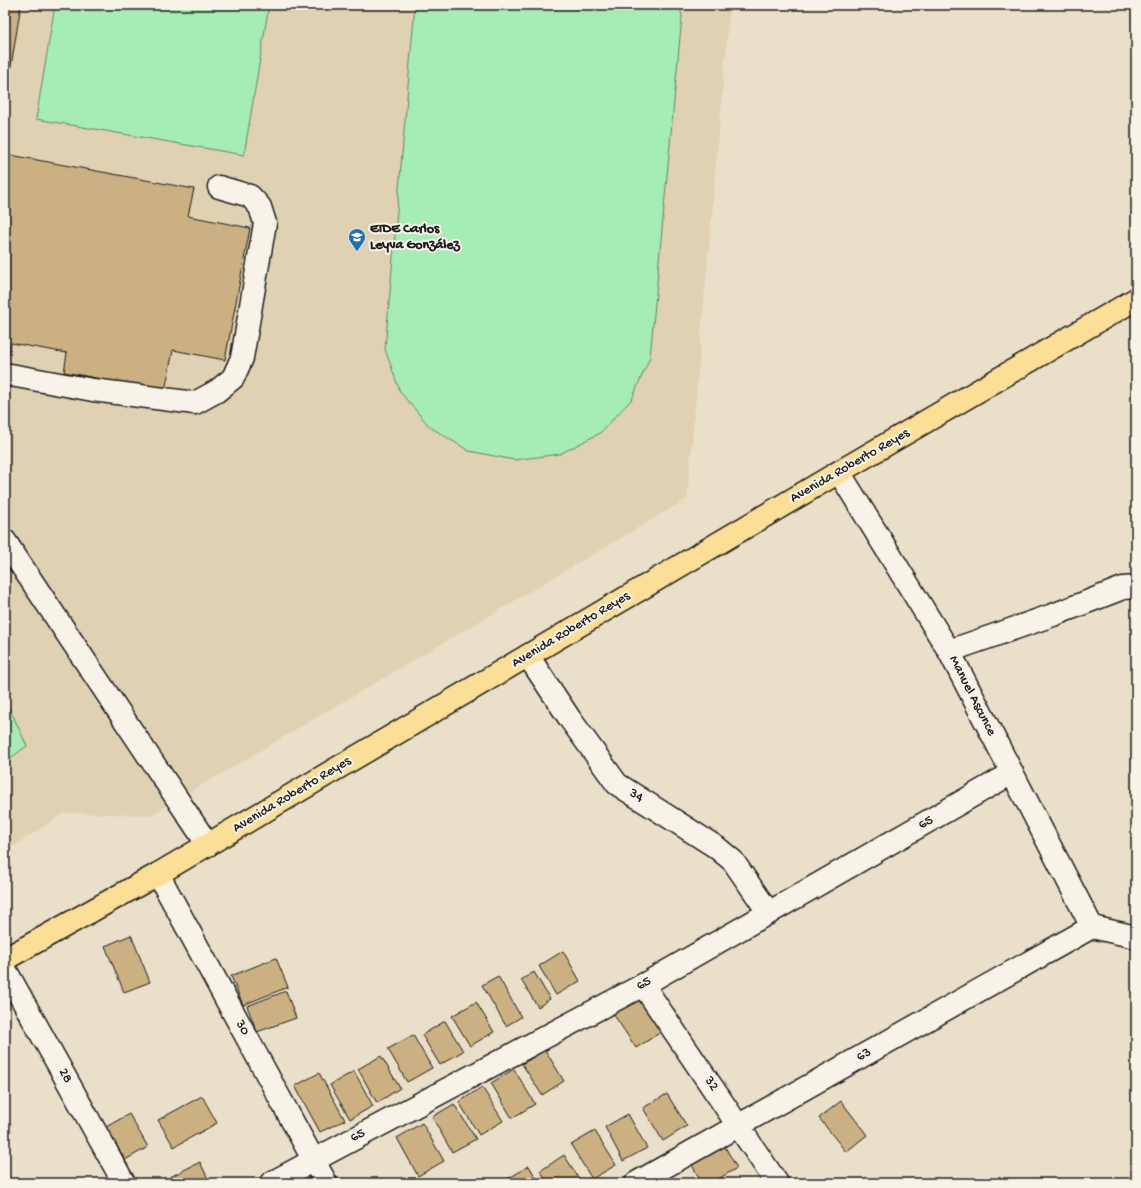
<svg xmlns="http://www.w3.org/2000/svg" width="1141" height="1188" font-family="'Gochi Hand',sans-serif">
<style>
.built{fill:#e1d1b3}
.green{fill:#a6ecb7;stroke:#61846a}
.building{fill:#cbb181;stroke:#1c1c1c}
.lines{fill:none;stroke-linecap:round;stroke-linejoin:round}
.minor-casing{stroke:#1c1c1c;stroke-width:25}
.major-casing{stroke:#1c1c1c;stroke-width:25}
.minor{stroke:#f7f3e8;stroke-width:22}
.major{stroke:#fbdf96;stroke-width:22}
.labels{text-anchor:middle;dominant-baseline:central;stroke-width:4;stroke-linejoin:round;paint-order:stroke}
.poi-label{font-size:14px;font-weight:bold;fill:#1c1c1c;stroke:#f7f3e8;text-anchor:start}
.street-label{font-size:14px;fill:#1c1c1c;stroke:#f7f3e8}
</style>
<rect width="100%" height="100%" fill="#eadfc9"/>
<filter id="ink" filterUnits="userSpaceOnUse"><feTurbulence type="fractalNoise" baseFrequency=".025" numOctaves="2"/><feDisplacementMap in="SourceGraphic" scale="8" xChannelSelector="R" yChannelSelector="G"/><feConvolveMatrix kernelMatrix="1 2 1 2 8 2 1 2 1" color-interpolation-filters="sRGB"/></filter>
<g filter="url(#ink)">
<!-- built -->
<polygon class="built" points="5,5 730,5 687,499 151,815 64,813 5,852"/>
<!-- green -->
<g class="green">
<polygon points="55,5 269,5 244,155 36,119"/>
<polygon points="415,5 679,5 682,16 650,357 632,399 600,433 560,454 514,460 469,451 430,427 400,392 385,349"/>
<polygon points="5,699 27,746 5,762"/>
</g>
<!-- building -->
<g class="building">
<polygon points="5,5 21,5 5,103"/>
<polygon points="5,154 194,189 188,216 250,228 225,360 173,350 165,391 64,372 67,353 11,343 8,360 5,360"/>
<polygon points="131,935 150,982 124,992 105,946"/>
<polygon points="563,951 580,981 556,995 539,966"/>
<polygon points="276,958 288,987 243,1005 231,976"/>
<polygon points="534,972 550,999 538,1007 521,980"/>
<polygon points="498,976 521,1017 506,1026 482,985"/>
<polygon points="286,991 296,1018 257,1032 247,1006"/>
<polygon points="637,996 661,1032 636,1048 612,1012"/>
<polygon points="476,1002 494,1032 470,1046 452,1016"/>
<polygon points="445,1021 463,1051 440,1065 422,1035"/>
<polygon points="413,1035 432,1068 407,1082 388,1049"/>
<polygon points="545,1050 564,1081 542,1095 522,1064"/>
<polygon points="381,1056 400,1088 377,1103 358,1069"/>
<polygon points="514,1069 535,1104 512,1118 491,1083"/>
<polygon points="354,1071 373,1106 350,1119 330,1085"/>
<polygon points="319,1073 345,1120 320,1132 295,1086"/>
<polygon points="482,1087 503,1121 479,1135 459,1102"/>
<polygon points="667,1094 687,1126 663,1141 643,1108"/>
<polygon points="202,1096 217,1123 174,1147 158,1120"/>
<polygon points="841,1101 867,1135 846,1152 819,1118"/>
<polygon points="454,1104 476,1139 452,1152 432,1117"/>
<polygon points="129,1114 148,1147 125,1160 106,1127"/>
<polygon points="628,1114 647,1148 623,1161 605,1127"/>
<polygon points="422,1123 444,1161 418,1176 397,1138"/>
<polygon points="595,1131 616,1165 592,1179 571,1145"/>
<polygon points="724,1145 737,1168 711,1183 702,1183 691,1163"/>
<polygon points="564,1155 582,1183 548,1183 540,1171"/>
<polygon points="200,1162 210,1183 158,1183"/>
<polygon points="529,1166 539,1183 507,1183 506,1180"/>
</g>
<g class="lines">
<defs>
<g id="minor">
<polyline points="5,374 93,390 195,403 217,391 233,378 242,358 265,223 260,207 250,196 219,187"/>
<polyline points="839,472 949,651 1092,927"/>
<polyline points="5,541 208,845"/>
<polyline points="949,651 1053,615 1123,588 1136,587"/>
<polyline points="528,656 570,719 617,784 716,847 733,861 769,913"/>
<polyline points="158,874 326,1183"/>
<polyline points="1092,927 1136,937"/>
<polyline points="5,969 124,1183"/>
<polyline points="643,985 777,1183"/>
<polyline points="271,1183 643,985 1012,773"/>
<polyline points="636,1183 1092,927"/>
</g>
<polyline id="major" points="5,959 158,874 839,472 1136,299"/>
</defs>
<!-- minor casing -->
<use href="#minor" class="minor-casing"/>
<!-- major casing -->
<use href="#major" class="major-casing"/>
<!-- minor -->
<use href="#minor" class="minor"/>
<!-- major -->
<use href="#major" class="major"/>
</g>
</g>
<!-- icons -->
<defs>
<symbol id="school-pin" viewBox="-11 -11 22 30"><path d="M0 17L-7.5 6A9.5 9.5 0 1 1 7.5 6Z" fill="#1f6fb2" stroke="#f7f3e8"/><path d="M0-5L7-2L0 1L-7-2ZM-4 1L0 2.5L4 1V4Q0 6-4 4Z" fill="#fff"/></symbol>
</defs>
<g fill-rule="evenodd">
<use href="#school-pin" x="347" y="227" width="20" height="27"/>
</g>
<g class="labels">
<!-- poi labels -->
<g class="poi-label">
<text x="370" y="229">EIDE Carlos<tspan x="370" dy="16">Leyva González</tspan></text>
</g>
<!-- street labels -->
<g class="street-label">
<text transform="translate(850 466) rotate(-30)">Avenida Roberto Reyes</text>
<text transform="translate(571 630) rotate(-31)">Avenida Roberto Reyes</text>
<text transform="translate(972 696) rotate(63)">Manuel Ascunce</text>
<text transform="translate(292 795) rotate(-31)">Avenida Roberto Reyes</text>
<text transform="translate(636 796) rotate(33)">34</text>
<text transform="translate(926 823) rotate(-30)">65</text>
<text transform="translate(644 984) rotate(-29)">65</text>
<text transform="translate(242 1028) rotate(62)">30</text>
<text transform="translate(864 1055) rotate(-29)">63</text>
<text transform="translate(65 1076) rotate(61)">28</text>
<text transform="translate(711 1084) rotate(56)">32</text>
<text transform="translate(358 1136) rotate(-28)">65</text>
</g>
</g>
<!-- margin -->
<rect width="1141" height="1188" fill="none" stroke="#f7f3e8" stroke-width="20"/>
<rect x="10" y="10" width="1121" height="1168" fill="none" stroke="#1c1c1c" stroke-width="1.5" filter="url(#ink)"/>
</svg>
